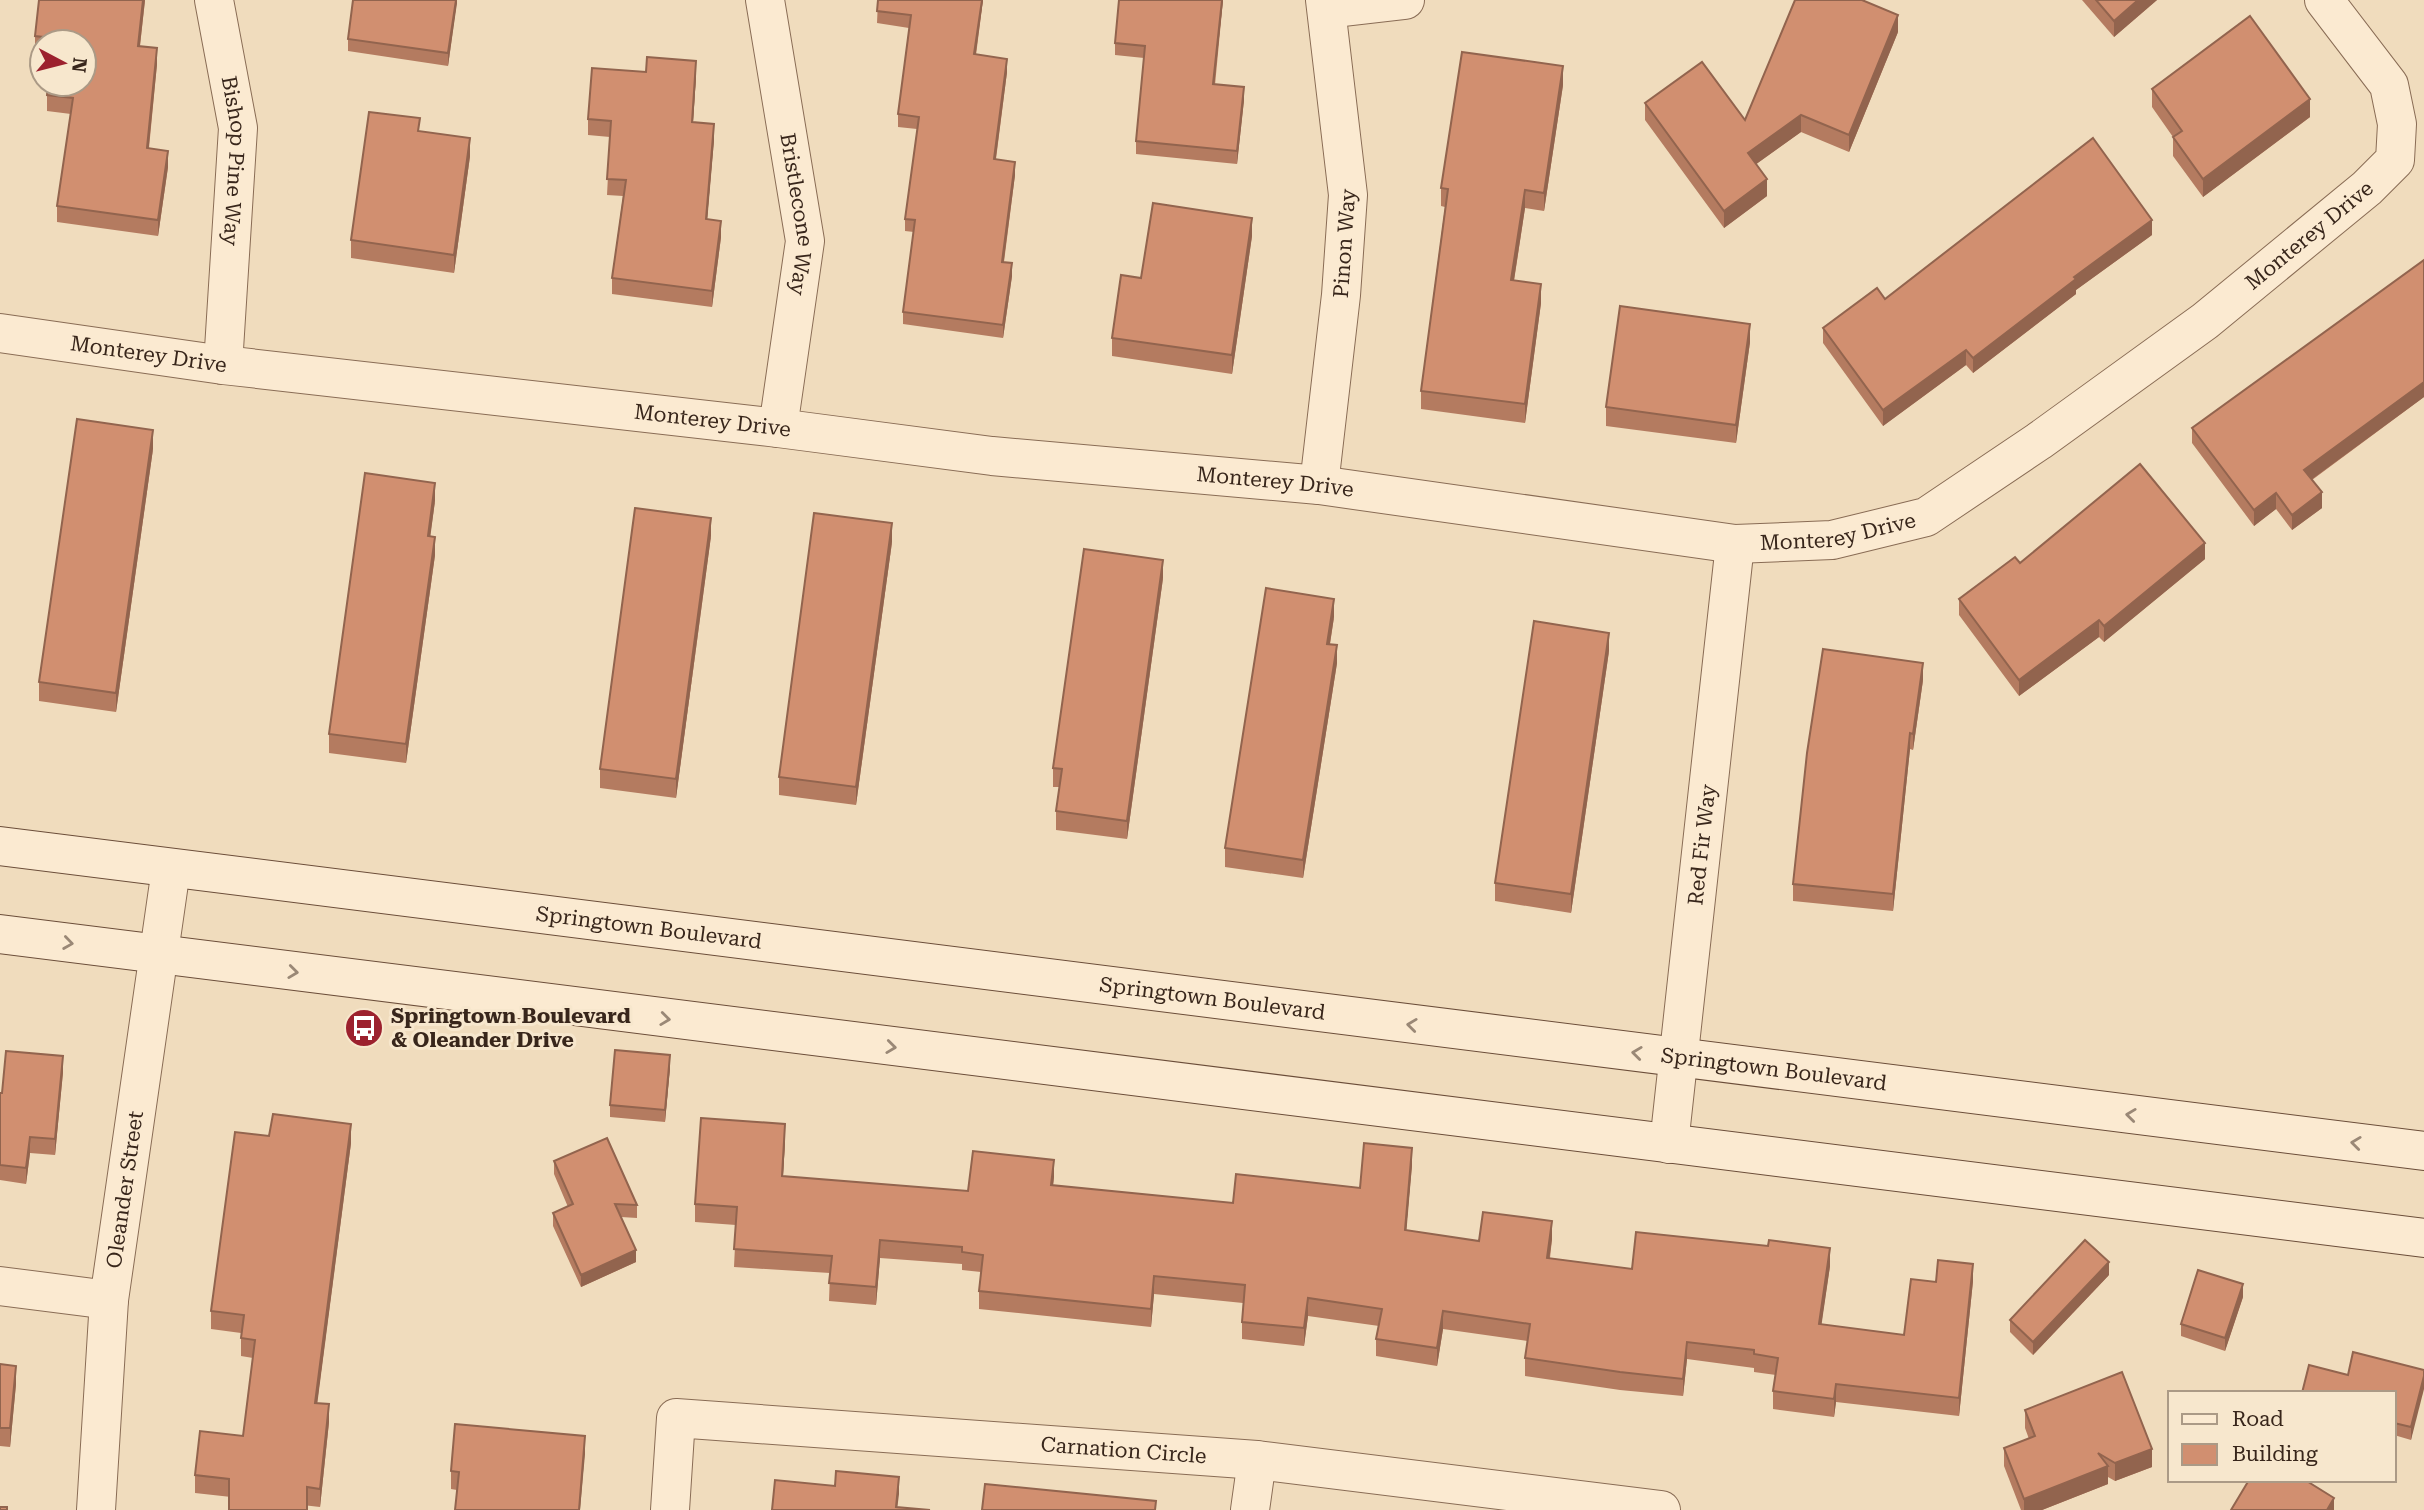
<svg xmlns="http://www.w3.org/2000/svg" width="2424" height="1510" font-family="'Roboto Serif',serif">
<style>
.lines{fill:none;stroke-linecap:round;stroke-linejoin:round}
.street-casing{stroke:#896c55;stroke-width:40}
.secondary-casing{stroke:#6b4d39;stroke-width:40}
.street{stroke:#fbead1;stroke-width:38}
.secondary{stroke:#fbead1;stroke-width:38}
.wall{fill:#b47b60}
.shaded-wall{fill:#92644e}
.building{fill:#d18f70;stroke:#92644e;stroke-width:2}
.oneway{stroke:#9a8876}
.labels{text-anchor:middle;dominant-baseline:central;stroke-width:6;stroke-linejoin:round;paint-order:stroke}
.street-label{font-size:21px;fill:#38261b;stroke:#f7e7cd}
.poi-label{font-size:21px;font-weight:bold;fill:#38261b;stroke:#f7e7cd;text-anchor:start}
</style>
<rect width="100%" height="100%" fill="#f0dcbd"/>
<g class="lines">
<defs>
<g id="street">
<path id="s1" d="M 214,0 L 238,128 L 223,365"/>
<path id="s2" d="M 765,0 L 805,241 L 778,428"/>
<polyline points="1327,9 1405,0"/>
<path id="s3" d="M 0,333 L 223,365 L 778,428 L 992,456 L 1319,485 L 1735,544 L 1832,540 L 1926,517 L 2039,441 L 2205,321 L 2367,188 L 2395,160 L 2397,124 L 2389,85 L 2324,0"/>
<path id="s4" d="M 1319,485 L 1341,295 L 1348,195 L 1325,0"/>
<path id="s5" d="M 1669,1144 L 1735,544"/>
<polyline points="0,1286 109,1300"/>
<path id="s6" d="M 96,1510 L 109,1300 L 171,869"/>
<path id="s7" d="M 670,1510 L 676,1418 L 1257,1460 L 1661,1510"/>
<polyline points="1250,1510 1257,1460"/>
</g>
<g id="secondary">
<path id="s8" d="M 0,846 L 2424,1151"/>
<polyline points="0,934 2424,1238"/>
</g>
</defs>
<!-- street casing -->
<use href="#street" class="street-casing"/>
<!-- secondary casing -->
<use href="#secondary" class="secondary-casing"/>
<!-- street -->
<use href="#street" class="street"/>
<!-- secondary -->
<use href="#secondary" class="secondary"/>
</g>
<!-- wall -->
<g class="wall">
<polygon points="145,0 140,46 157,64 149,148 168,167 158,236 57,222 57,206 71,114 47,111 47,95 84,42 42,42 42,53 35,53 35,36"/>
<polygon points="457,0 448,66 348,51 348,39"/>
<polygon points="878,0 983,0 976,55 1007,72 996,159 1015,175 1004,262 1012,276 1003,338 903,324 903,312 914,232 905,231 905,219 917,129 898,127 898,114 909,28 877,23"/>
<polygon points="1119,0 1223,0 1215,85 1244,100 1237,164 1136,154 1136,141 1144,58 1115,55 1115,43"/>
<polygon points="2082,0 2157,0 2114,37"/>
<polygon points="1898,32 1849,152 1801,132 1756,164 1767,196 1724,228 1645,120 1645,103 1745,120"/>
<polygon points="696,77 693,122 714,140 707,219 721,237 712,307 612,294 612,278 623,196 607,195 610,137 588,135 588,119"/>
<polygon points="1563,85 1544,211 1525,208 1514,281 1541,303 1525,423 1421,409 1421,391 1445,207 1441,206 1441,188"/>
<polygon points="2152,89 2310,117 2203,197 2173,156 2173,137 2152,107"/>
<polygon points="420,131 470,156 454,273 351,258 351,240"/>
<polygon points="2152,235 2076,290 2076,294 1973,373 1966,365 1883,426 1823,343 1823,328 1885,299"/>
<polygon points="1252,236 1232,374 1112,356 1112,338 1141,278"/>
<polygon points="1750,342 1736,443 1606,426 1606,407"/>
<polygon points="2424,397 2312,480 2322,508 2292,530 2276,509 2254,526 2192,443 2192,428"/>
<polygon points="153,449 116,712 39,701 39,682"/>
<polygon points="435,501 430,536 435,555 406,763 329,753 329,734"/>
<polygon points="711,536 676,798 600,788 600,769"/>
<polygon points="892,542 856,805 779,795 779,777"/>
<polygon points="2205,559 2104,642 2099,637 2019,696 1959,615 1959,599"/>
<polygon points="1163,578 1127,839 1056,830 1056,811 1060,787 1053,787 1053,768"/>
<polygon points="1334,617 1330,644 1337,663 1303,878 1225,867 1225,848"/>
<polygon points="1609,651 1571,913 1495,901 1495,883"/>
<polygon points="1923,680 1913,750 1910,749 1893,911 1793,901 1793,884"/>
<polygon points="670,1068 665,1122 610,1117 610,1105"/>
<polygon points="63,1072 55,1155 30,1153 26,1184 0,1180 0,1093"/>
<polygon points="269,1136 351,1143 317,1403 329,1422 320,1507 195,1493 195,1475 243,1436 253,1358 241,1356 241,1333 211,1329 211,1311"/>
<polygon points="785,1142 783,1176 968,1191 1054,1177 1053,1185 1233,1203 1360,1188 1412,1165 1406,1230 1479,1241 1552,1239 1550,1258 1632,1269 1830,1266 1821,1325 1904,1335 1936,1282 1973,1281 1959,1416 1836,1402 1834,1417 1773,1409 1773,1391 1776,1375 1754,1372 1754,1368 1687,1359 1683,1396 1620,1390 1525,1376 1525,1358 1528,1341 1443,1329 1437,1366 1376,1356 1376,1339 1379,1326 1308,1316 1304,1346 1242,1339 1242,1322 1243,1303 1154,1294 1151,1327 979,1309 979,1291 981,1272 962,1270 962,1264 880,1258 876,1305 829,1301 830,1273 734,1267 736,1225 695,1222 695,1204"/>
<polygon points="554,1161 637,1205 637,1218 621,1217 636,1262 581,1287 553,1226 553,1213 568,1207 554,1174"/>
<polygon points="2109,1275 2033,1355 2010,1332 2010,1320"/>
<polygon points="2243,1297 2225,1351 2181,1336 2181,1324"/>
<polygon points="0,1364 16,1384 10,1447 0,1446"/>
<polygon points="2424,1370 2411,1440 2394,1435 2394,1393 2348,1375"/>
<polygon points="2025,1410 2152,1467 2115,1481 2108,1477 2108,1484 2042,1510 2021,1510 2004,1466 2004,1448 2029,1439 2025,1428"/>
<polygon points="585,1454 457,1490 451,1489 451,1471"/>
</g>
<!-- shaded-wall -->
<g class="shaded-wall">
<polygon points="143,0 145,0 138,62 138,46"/>
<polygon points="456,0 457,0 457,3 448,66 448,53"/>
<polygon points="982,0 983,0 974,67 974,54"/>
<polygon points="1222,0 1223,0 1213,97 1213,84"/>
<polygon points="2138,0 2157,0 2114,37 2114,21"/>
<polygon points="1898,15 1898,32 1849,152 1849,135"/>
<polygon points="157,48 157,64 147,164 147,148"/>
<polygon points="1007,59 1007,72 994,172 994,159"/>
<polygon points="696,61 696,77 692,138 692,122"/>
<polygon points="1563,66 1563,85 1544,211 1544,193"/>
<polygon points="1244,87 1244,100 1237,164 1237,151"/>
<polygon points="2310,99 2310,117 2203,197 2203,179"/>
<polygon points="1801,115 1801,132 1748,170 1748,153"/>
<polygon points="714,124 714,140 706,235 706,219"/>
<polygon points="470,138 470,156 454,273 454,255"/>
<polygon points="168,151 168,167 158,236 158,220"/>
<polygon points="1015,162 1015,175 1002,274 1002,262"/>
<polygon points="1767,179 1767,196 1724,228 1724,211"/>
<polygon points="1525,190 1525,208 1511,299 1511,280"/>
<polygon points="1252,218 1252,236 1232,374 1232,355"/>
<polygon points="2152,220 2152,235 2076,290 2076,294 1973,373 1973,358 2074,277"/>
<polygon points="721,221 721,237 712,307 712,291"/>
<polygon points="1012,263 1012,276 1003,338 1003,325"/>
<polygon points="1541,284 1541,303 1525,423 1525,404"/>
<polygon points="1750,324 1750,342 1736,443 1736,425"/>
<polygon points="1966,350 1966,365 1883,426 1883,410"/>
<polygon points="2424,382 2424,397 2304,485 2304,470"/>
<polygon points="153,430 153,449 116,712 116,693"/>
<polygon points="435,483 435,501 428,554 428,536"/>
<polygon points="2322,492 2322,508 2292,530 2292,515"/>
<polygon points="2276,493 2276,509 2254,526 2254,510"/>
<polygon points="711,518 711,536 676,798 676,779"/>
<polygon points="892,523 892,542 856,805 856,787"/>
<polygon points="435,537 435,555 406,763 406,744"/>
<polygon points="2205,543 2205,559 2104,642 2104,626"/>
<polygon points="1163,560 1163,578 1127,839 1127,821"/>
<polygon points="1334,599 1334,617 1327,662 1327,644"/>
<polygon points="2099,620 2099,637 2019,696 2019,680"/>
<polygon points="1609,633 1609,651 1571,913 1571,894"/>
<polygon points="1337,645 1337,663 1303,878 1303,860"/>
<polygon points="1923,663 1923,680 1913,750 1913,734"/>
<polygon points="1910,733 1910,749 1893,911 1893,894"/>
<polygon points="670,1055 670,1068 665,1122 665,1110"/>
<polygon points="63,1056 63,1072 55,1155 55,1139"/>
<polygon points="351,1124 351,1143 315,1421 315,1403"/>
<polygon points="785,1124 785,1142 782,1194 782,1176"/>
<polygon points="30,1137 30,1153 26,1184 26,1168"/>
<polygon points="1412,1148 1412,1165 1405,1248 1405,1230"/>
<polygon points="1054,1160 1054,1177 1051,1203 1051,1185"/>
<polygon points="1552,1221 1552,1239 1547,1275 1547,1258"/>
<polygon points="880,1240 880,1258 876,1305 876,1287"/>
<polygon points="1830,1248 1830,1266 1819,1342 1819,1324"/>
<polygon points="636,1250 636,1262 581,1287 581,1275"/>
<polygon points="2109,1262 2109,1275 2033,1355 2033,1342"/>
<polygon points="1973,1264 1973,1281 1959,1416 1959,1398"/>
<polygon points="1154,1276 1154,1294 1151,1327 1151,1309"/>
<polygon points="2243,1284 2243,1297 2225,1351 2225,1338"/>
<polygon points="1308,1298 1308,1316 1304,1346 1304,1328"/>
<polygon points="1443,1311 1443,1329 1437,1366 1437,1348"/>
<polygon points="1687,1342 1687,1359 1683,1396 1683,1379"/>
<polygon points="16,1366 16,1384 10,1447 10,1428"/>
<polygon points="2424,1376 2424,1389 2411,1440 2411,1427"/>
<polygon points="1836,1384 1836,1402 1834,1417 1834,1399"/>
<polygon points="329,1404 329,1422 320,1507 320,1489"/>
<polygon points="585,1436 585,1454 580,1510 579,1510"/>
<polygon points="2152,1449 2152,1467 2115,1481 2115,1463"/>
<polygon points="2108,1466 2108,1484 2042,1510 2024,1510 2024,1499"/>
<polygon points="899,1477 899,1494 897,1510 896,1510"/>
<polygon points="2334,1498 2334,1510 2327,1510"/>
</g>
<!-- building -->
<g class="building">
<polygon points="39,0 143,0 138,46 157,48 147,148 168,151 158,220 57,206 73,98 47,95 48,84 84,84 84,42 52,42 52,38 35,36"/>
<polygon points="353,0 456,0 448,53 348,39"/>
<polygon points="878,0 982,0 974,54 1007,59 994,159 1015,162 1002,262 1012,263 1003,325 903,312 915,220 905,219 919,117 898,114 911,15 877,11"/>
<polygon points="1119,0 1222,0 1213,84 1244,87 1237,151 1136,141 1145,46 1115,43"/>
<polygon points="1795,0 1862,0 1898,15 1849,135 1801,115 1748,153 1767,179 1724,211 1645,103 1702,62 1745,120"/>
<polygon points="2096,0 2138,0 2114,21"/>
<polygon points="2250,16 2310,99 2203,179 2173,137 2182,131 2152,89"/>
<polygon points="1462,52 1563,66 1544,193 1525,190 1511,280 1541,284 1525,404 1421,391 1448,189 1441,188"/>
<polygon points="647,57 696,61 692,122 714,124 706,219 721,221 712,291 612,278 626,180 607,179 611,121 588,119 592,68 646,72"/>
<polygon points="369,112 420,118 418,131 470,138 454,255 351,240"/>
<polygon points="2093,138 2152,220 2074,277 2076,279 1973,358 1966,350 1883,410 1823,328 1877,288 1885,299"/>
<polygon points="1153,203 1252,218 1232,355 1112,338 1121,275 1141,278"/>
<polygon points="2424,260 2424,382 2304,470 2322,492 2292,515 2276,493 2254,510 2192,428"/>
<polygon points="1620,306 1750,324 1736,425 1606,407"/>
<polygon points="77,419 153,430 116,693 39,682"/>
<polygon points="2140,464 2205,543 2104,626 2099,620 2019,680 1959,599 2015,557 2020,563"/>
<polygon points="365,473 435,483 428,536 435,537 406,744 329,734"/>
<polygon points="635,508 711,518 676,779 600,769"/>
<polygon points="814,513 892,523 856,787 779,777"/>
<polygon points="1084,549 1163,560 1127,821 1056,811 1062,769 1053,768"/>
<polygon points="1266,588 1334,599 1327,644 1337,645 1303,860 1225,848"/>
<polygon points="1534,621 1609,633 1571,894 1495,883"/>
<polygon points="1823,649 1923,663 1913,734 1910,733 1893,894 1793,884 1807,753"/>
<polygon points="615,1050 670,1055 665,1110 610,1105"/>
<polygon points="6,1051 63,1056 55,1139 30,1137 26,1168 0,1165 0,1093 2,1093"/>
<polygon points="273,1114 351,1124 315,1403 329,1404 320,1489 307,1487 307,1510 229,1510 229,1479 195,1475 200,1431 243,1436 255,1340 241,1338 244,1315 211,1311 235,1132 269,1136"/>
<polygon points="701,1118 785,1124 782,1176 968,1191 973,1151 1054,1160 1051,1185 1233,1203 1236,1174 1360,1188 1364,1143 1412,1148 1405,1230 1479,1241 1483,1212 1552,1221 1547,1258 1632,1269 1636,1232 1768,1246 1769,1240 1830,1248 1819,1324 1904,1335 1911,1279 1936,1282 1938,1260 1973,1264 1959,1398 1836,1384 1834,1399 1773,1391 1778,1358 1754,1354 1754,1350 1687,1342 1683,1379 1620,1372 1525,1358 1530,1324 1443,1311 1437,1348 1376,1339 1382,1309 1308,1298 1304,1328 1242,1322 1245,1285 1154,1276 1151,1309 979,1291 983,1255 962,1252 962,1247 880,1240 876,1287 829,1283 832,1256 734,1249 737,1207 695,1204"/>
<polygon points="607,1138 637,1205 615,1204 636,1250 581,1275 553,1213 573,1204 554,1161"/>
<polygon points="2085,1240 2109,1262 2033,1342 2010,1320"/>
<polygon points="2198,1270 2243,1284 2225,1338 2181,1324"/>
<polygon points="2353,1352 2424,1370 2424,1376 2411,1427 2394,1423 2394,1393 2302,1393 2309,1365 2348,1375"/>
<polygon points="0,1364 16,1366 10,1428 0,1428"/>
<polygon points="2122,1372 2152,1449 2115,1463 2098,1453 2108,1466 2024,1499 2004,1448 2035,1436 2025,1410"/>
<polygon points="455,1424 585,1436 579,1510 455,1510 459,1472 451,1471"/>
<polygon points="836,1471 899,1477 896,1507 930,1510 772,1510 775,1480 835,1486"/>
<polygon points="2249,1480 2305,1480 2334,1498 2327,1510 2231,1510"/>
<polygon points="985,1484 1156,1501 1155,1510 982,1510"/>
<rect x="0" y="1507" width="7" height="3"/>
</g>
<!-- one-way arrows -->
<defs><path id="oneway-chevron" d="M-2-3.5L2.5 0L-2 3.5" fill="none" stroke-width="1.6" stroke-linecap="round" stroke-linejoin="round" transform="scale(1.75)"/></defs>
<g class="oneway">
<use href="#oneway-chevron" transform="translate(68 943) rotate(8)"/>
<use href="#oneway-chevron" transform="translate(293 972) rotate(7)"/>
<use href="#oneway-chevron" transform="translate(665 1019) rotate(7)"/>
<use href="#oneway-chevron" transform="translate(1412 1025) rotate(-173)"/>
<use href="#oneway-chevron" transform="translate(891 1047) rotate(7)"/>
<use href="#oneway-chevron" transform="translate(1637 1053) rotate(-173)"/>
<use href="#oneway-chevron" transform="translate(2131 1115) rotate(-173)"/>
<use href="#oneway-chevron" transform="translate(2356 1143) rotate(-173)"/>
</g>
<!-- icons -->
<defs>
<symbol id="bus-disc" viewBox="-11 -11 22 22"><circle r="9.5" fill="#9c212e" stroke="#f7e7cd"/><path d="M-5-6H5V4H4V6H2V4H-2V6H-4V4H-5ZM-3.5-4V0h7V-4ZM-3.5 1.2v1.5H-2V1.2ZM2 1.2v1.5H3.5V1.2Z" fill="#fff"/></symbol>
</defs>
<g fill-rule="evenodd">
<use href="#bus-disc" x="342" y="1006" width="44" height="44"/>
</g>
<g class="labels">
<!-- street labels -->
<g class="street-label">
<text stroke="none"><textPath href="#s1" startOffset="163">Bishop Pine Way</textPath></text>
<text stroke="none"><textPath href="#s2" startOffset="217">Bristlecone Way</textPath></text>
<text stroke="none"><textPath href="#s3" startOffset="2418">Monterey Drive</textPath></text>
<text stroke="none"><textPath href="#s4" startOffset="243">Pinon Way</textPath></text>
<text stroke="none"><textPath href="#s3" startOffset="150">Monterey Drive</textPath></text>
<text stroke="none"><textPath href="#s3" startOffset="718">Monterey Drive</textPath></text>
<text stroke="none"><textPath href="#s3" startOffset="1284">Monterey Drive</textPath></text>
<text stroke="none"><textPath href="#s3" startOffset="1852">Monterey Drive</textPath></text>
<text stroke="none"><textPath href="#s5" startOffset="301">Red Fir Way</textPath></text>
<text stroke="none"><textPath href="#s8" startOffset="654">Springtown Boulevard</textPath></text>
<text stroke="none"><textPath href="#s8" startOffset="1222">Springtown Boulevard</textPath></text>
<text stroke="none"><textPath href="#s8" startOffset="1788">Springtown Boulevard</textPath></text>
<text stroke="none"><textPath href="#s6" startOffset="322">Oleander Street</textPath></text>
<text stroke="none"><textPath href="#s7" startOffset="541">Carnation Circle</textPath></text>
</g>
<!-- poi labels -->
<g class="poi-label">
<text x="391" y="1016">Springtown Boulevard<tspan x="391" dy="24">&amp; Oleander Drive</tspan></text>
</g>
</g>
<!-- legend -->
<rect x="2168" y="1391" width="228" height="91" fill="#f7e7cd" stroke="#ab9a86" stroke-width="2"/>
<rect x="2182" y="1414" width="35" height="10" fill="#fbead1" stroke="#ab9a86" stroke-width="2"/>
<text x="2232" y="1426" font-size="21" fill="#38261b">Road</text>
<rect x="2182" y="1444" width="35" height="21" fill="#d18f70" stroke="#ab9a86" stroke-width="2"/>
<text x="2232" y="1461" font-size="21" fill="#38261b">Building</text>
<!-- north arrow -->
<g transform="translate(63 63) rotate(97)"><circle r="33" fill="#f7e7cd" stroke="#ab9a86" stroke-width="2"/>
<path d="M0-5L12 26L0 18L-12 26Z" fill="#9c212e"/>
<text y="-10" font-size="19" font-weight="bold" text-anchor="middle" fill="#38261b">N</text>
</g>
</svg>
